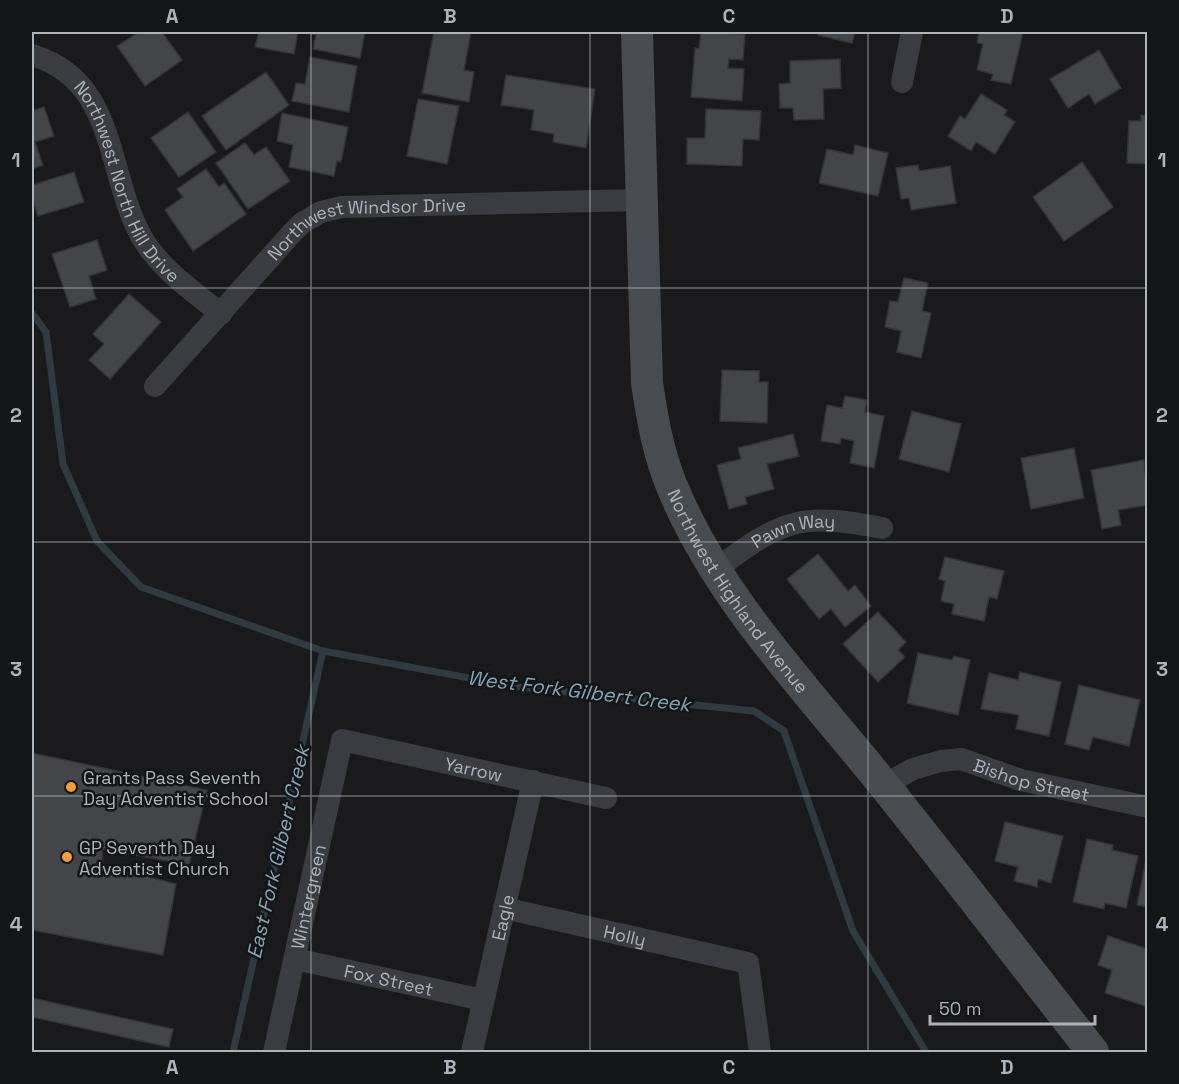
<svg xmlns="http://www.w3.org/2000/svg" width="1179" height="1084" font-family="'Space Grotesk',sans-serif">
<style>
.lines{fill:none;stroke-linecap:round;stroke-linejoin:round}
.stream{stroke:#2f3b40;stroke-width:7}
.building{fill:#444549;stroke:#343438;stroke-width:1.5}
.street{stroke:#3a3c41;stroke-width:22}
.secondary{stroke:#484c51;stroke-width:32}
.grid{fill:none;stroke:#acb3bb;stroke-width:1.5;stroke-opacity:0.55}
.poi-dot{fill:#f39e3a;stroke:#141517;stroke-width:2}
.labels{text-anchor:middle;dominant-baseline:central;stroke-width:5;stroke-linejoin:round;paint-order:stroke}
.street-label{font-size:18px;fill:#acb3bb;stroke:#141517}
.poi-label{font-size:18px;fill:#acb3bb;stroke:#141517;text-anchor:start}
.water-label{font-size:20px;font-style:italic;fill:#83a4b6;stroke:#141517}
.neatline{fill:none;stroke:#acb3bb;stroke-width:2}
.grid-label{font-size:20px;text-anchor:middle;font-weight:bold;fill:#acb3bb}
</style>
<rect width="100%" height="100%" fill="#1a1a1c"/>
<g class="lines">
<!-- stream -->
<g class="stream">
<polyline points="32,313 46,332 63,464 97,541 141,587 323,651 518,687 754,711 784,731 853,931 926,1052"/>
<polyline points="233,1052 323,651"/>
</g>
</g>
<!-- building -->
<g class="building">
<polygon points="139,32 162,32 182,60 145,86 117,46"/>
<polygon points="259,32 298,32 294,54 255,47"/>
<polygon points="305,32 365,32 360,58 313,49 316,35"/>
<polygon points="434,32 471,32 464,70 474,72 469,102 422,93"/>
<polygon points="701,32 745,34 743,60 729,59 728,68 744,69 742,101 691,97 695,48 699,49"/>
<polygon points="819,32 855,32 852,43 818,35"/>
<polygon points="979,32 1023,32 1011,84 991,80 993,74 977,70 983,44 977,43"/>
<polygon points="1099,50 1121,88 1095,104 1089,94 1068,108 1050,79"/>
<polygon points="310,57 357,66 349,112 292,101 296,83 305,84"/>
<polygon points="840,59 841,88 823,89 824,119 794,120 793,108 780,108 779,84 790,83 790,61"/>
<polygon points="266,72 289,105 226,150 202,116"/>
<polygon points="506,75 595,89 586,148 553,142 554,134 531,130 534,110 501,105"/>
<polygon points="981,94 1007,110 1004,115 1015,122 995,154 976,142 971,151 948,136 960,116 965,119"/>
<polygon points="418,99 459,106 447,164 407,156"/>
<polygon points="44,107 54,136 35,142 43,165 32,169 32,111"/>
<polygon points="706,109 761,111 759,140 743,139 742,166 687,164 687,138 705,138"/>
<polygon points="188,112 216,152 179,177 151,138"/>
<polygon points="282,113 348,127 341,162 337,161 334,176 289,167 293,145 277,141"/>
<polygon points="1141,115 1148,116 1148,164 1127,163 1129,121 1141,121"/>
<polygon points="245,143 254,155 266,147 290,181 248,209 216,163"/>
<polygon points="855,145 888,153 878,196 819,183 827,149 853,155"/>
<polygon points="1082,162 1113,207 1064,241 1033,197"/>
<polygon points="918,165 919,171 950,166 956,203 911,210 909,198 901,199 896,168"/>
<polygon points="206,169 219,187 224,183 246,214 193,251 165,210 183,197 177,189"/>
<polygon points="74,172 84,202 38,216 32,196 32,185"/>
<polygon points="97,240 107,270 89,276 96,299 70,307 52,254"/>
<polygon points="904,278 928,283 922,311 931,313 921,358 897,352 901,331 885,327 890,301 898,302"/>
<polygon points="129,294 161,322 110,379 89,360 104,344 93,334"/>
<polygon points="722,370 759,371 759,382 768,382 767,423 720,421"/>
<polygon points="845,396 867,400 865,412 884,416 874,468 850,463 854,441 841,438 840,444 821,441 827,405 842,408"/>
<polygon points="912,411 961,424 949,472 899,459"/>
<polygon points="793,434 799,456 767,464 774,489 745,497 747,504 729,509 717,465 741,459 738,448"/>
<polygon points="1074,448 1084,498 1031,509 1021,458"/>
<polygon points="1144,460 1148,505 1118,510 1121,525 1102,529 1091,470"/>
<polygon points="818,554 848,591 855,585 871,606 845,627 831,609 819,619 787,579"/>
<polygon points="945,557 1004,571 997,599 989,597 984,621 952,614 954,604 941,601 945,581 939,579"/>
<polygon points="878,612 906,642 898,650 905,657 878,682 843,644"/>
<polygon points="918,653 952,660 954,656 970,660 958,715 907,703"/>
<polygon points="1020,672 1061,682 1049,736 1016,729 1019,715 981,709 989,673 1018,680"/>
<polygon points="1079,685 1140,700 1129,746 1093,737 1089,750 1065,744"/>
<polygon points="32,753 207,790 189,865 102,849 103,865 176,884 163,955 32,930"/>
<polygon points="1005,822 1063,836 1051,883 1038,879 1037,887 1014,881 1018,867 995,861"/>
<polygon points="1087,839 1113,845 1112,850 1138,856 1126,908 1105,903 1104,909 1073,902"/>
<polygon points="1146,860 1148,860 1148,907 1137,905"/>
<polygon points="1108,936 1148,949 1148,1007 1105,993 1112,970 1098,965"/>
<polygon points="32,998 173,1029 169,1047 32,1017"/>
</g>
<g class="lines">
<!-- street -->
<g class="street">
<path id="s1" d="M 32,55 C 116,80 106,169 140,234 C 158,268 192,290 221,314"/>
<polyline points="902,82 912,32"/>
<path id="s2" d="M 155,386 L 292,233 L 302,223 L 321,212 L 342,207 L 641,200"/>
<path id="s3" d="M 715,570 C 781,520 800,512 882,528"/>
<path id="s4" d="M 884,785 L 913,769 L 941,761 L 961,759 L 1021,780 L 1148,807"/>
<path id="s5" d="M 504,908 L 748,963 L 760,1052"/>
<path id="s6" d="M 295,959 L 483,1000"/>
<path id="s7" d="M 274,1052 L 342,740 L 606,798"/>
<path id="s8" d="M 472,1052 L 533,781"/>
</g>
<!-- secondary -->
<path class="secondary" id="s9" d="M 637,32 L 647,383 C 652,417 658,452 671,484 C 717,598 807,689 883,784 C 954,872 1023,963 1093,1052"/>
</g>
<!-- grid -->
<path class="grid" d="M 311,32 L 311,1052M 590,32 L 590,1052M 868,32 L 868,1052M 32,288 L 1148,288M 32,542 L 1148,542M 32,796 L 1148,796"/>
<!-- markers -->
<g class="poi-dot">
<circle cx="71" cy="787" r="6"/>
<circle cx="67" cy="857" r="6"/>
</g>
<g class="labels">
<!-- street labels -->
<g class="street-label">
<text stroke="none"><textPath href="#s1" startOffset="166">Northwest North Hill Drive</textPath></text>
<text stroke="none"><textPath href="#s2" startOffset="280">Northwest Windsor Drive</textPath></text>
<text stroke="none"><textPath href="#s3" startOffset="90">Pawn Way</textPath></text>
<text stroke="none"><textPath href="#s9" startOffset="582">Northwest Highland Avenue</textPath></text>
<text stroke="none"><textPath href="#s7" startOffset="454">Yarrow</textPath></text>
<text stroke="none"><textPath href="#s4" startOffset="156">Bishop Street</textPath></text>
<text stroke="none"><textPath href="#s7" startOffset="159">Wintergreen</textPath></text>
<text stroke="none"><textPath href="#s8" startOffset="138">Eagle</textPath></text>
<text stroke="none"><textPath href="#s5" startOffset="124">Holly</textPath></text>
<text stroke="none"><textPath href="#s6" startOffset="96">Fox Street</textPath></text>
</g>
<!-- poi labels -->
<g class="poi-label">
<text x="83" y="777">Grants Pass Seventh<tspan x="83" dy="21">Day Adventist School</tspan></text>
<text x="79" y="847">GP Seventh Day<tspan x="79" dy="21">Adventist Church</tspan></text>
</g>
<!-- water labels -->
<g class="water-label">
<text transform="translate(579 691) rotate(7)">West Fork Gilbert Creek</text>
<text transform="translate(278 852) rotate(-77)">East Fork Gilbert Creek</text>
</g>
</g>
<!-- border -->
<rect width="1179" height="1084" fill="none" stroke="#141517" stroke-width="66"/>
<!-- scale -->
<path d="M930 1015v9h165v-9" fill="none" stroke="#acb3bb" stroke-width="3"/>
<text x="939" y="1015" font-size="18" fill="#acb3bb" stroke="#141517" stroke-width="4.5" paint-order="stroke">50 m</text>
<rect x="33" y="33" width="1113" height="1018" class="neatline"/>
<g class="grid-label">
<text x="172" y="23">A</text>
<text x="450" y="23">B</text>
<text x="729" y="23">C</text>
<text x="1007" y="23">D</text>
<text x="16" y="167">1</text>
<text x="1162" y="167">1</text>
<text x="16" y="422">2</text>
<text x="1162" y="422">2</text>
<text x="16" y="676">3</text>
<text x="1162" y="676">3</text>
<text x="16" y="931">4</text>
<text x="1162" y="931">4</text>
<text x="172" y="1074">A</text>
<text x="450" y="1074">B</text>
<text x="729" y="1074">C</text>
<text x="1007" y="1074">D</text>
</g>
</svg>
